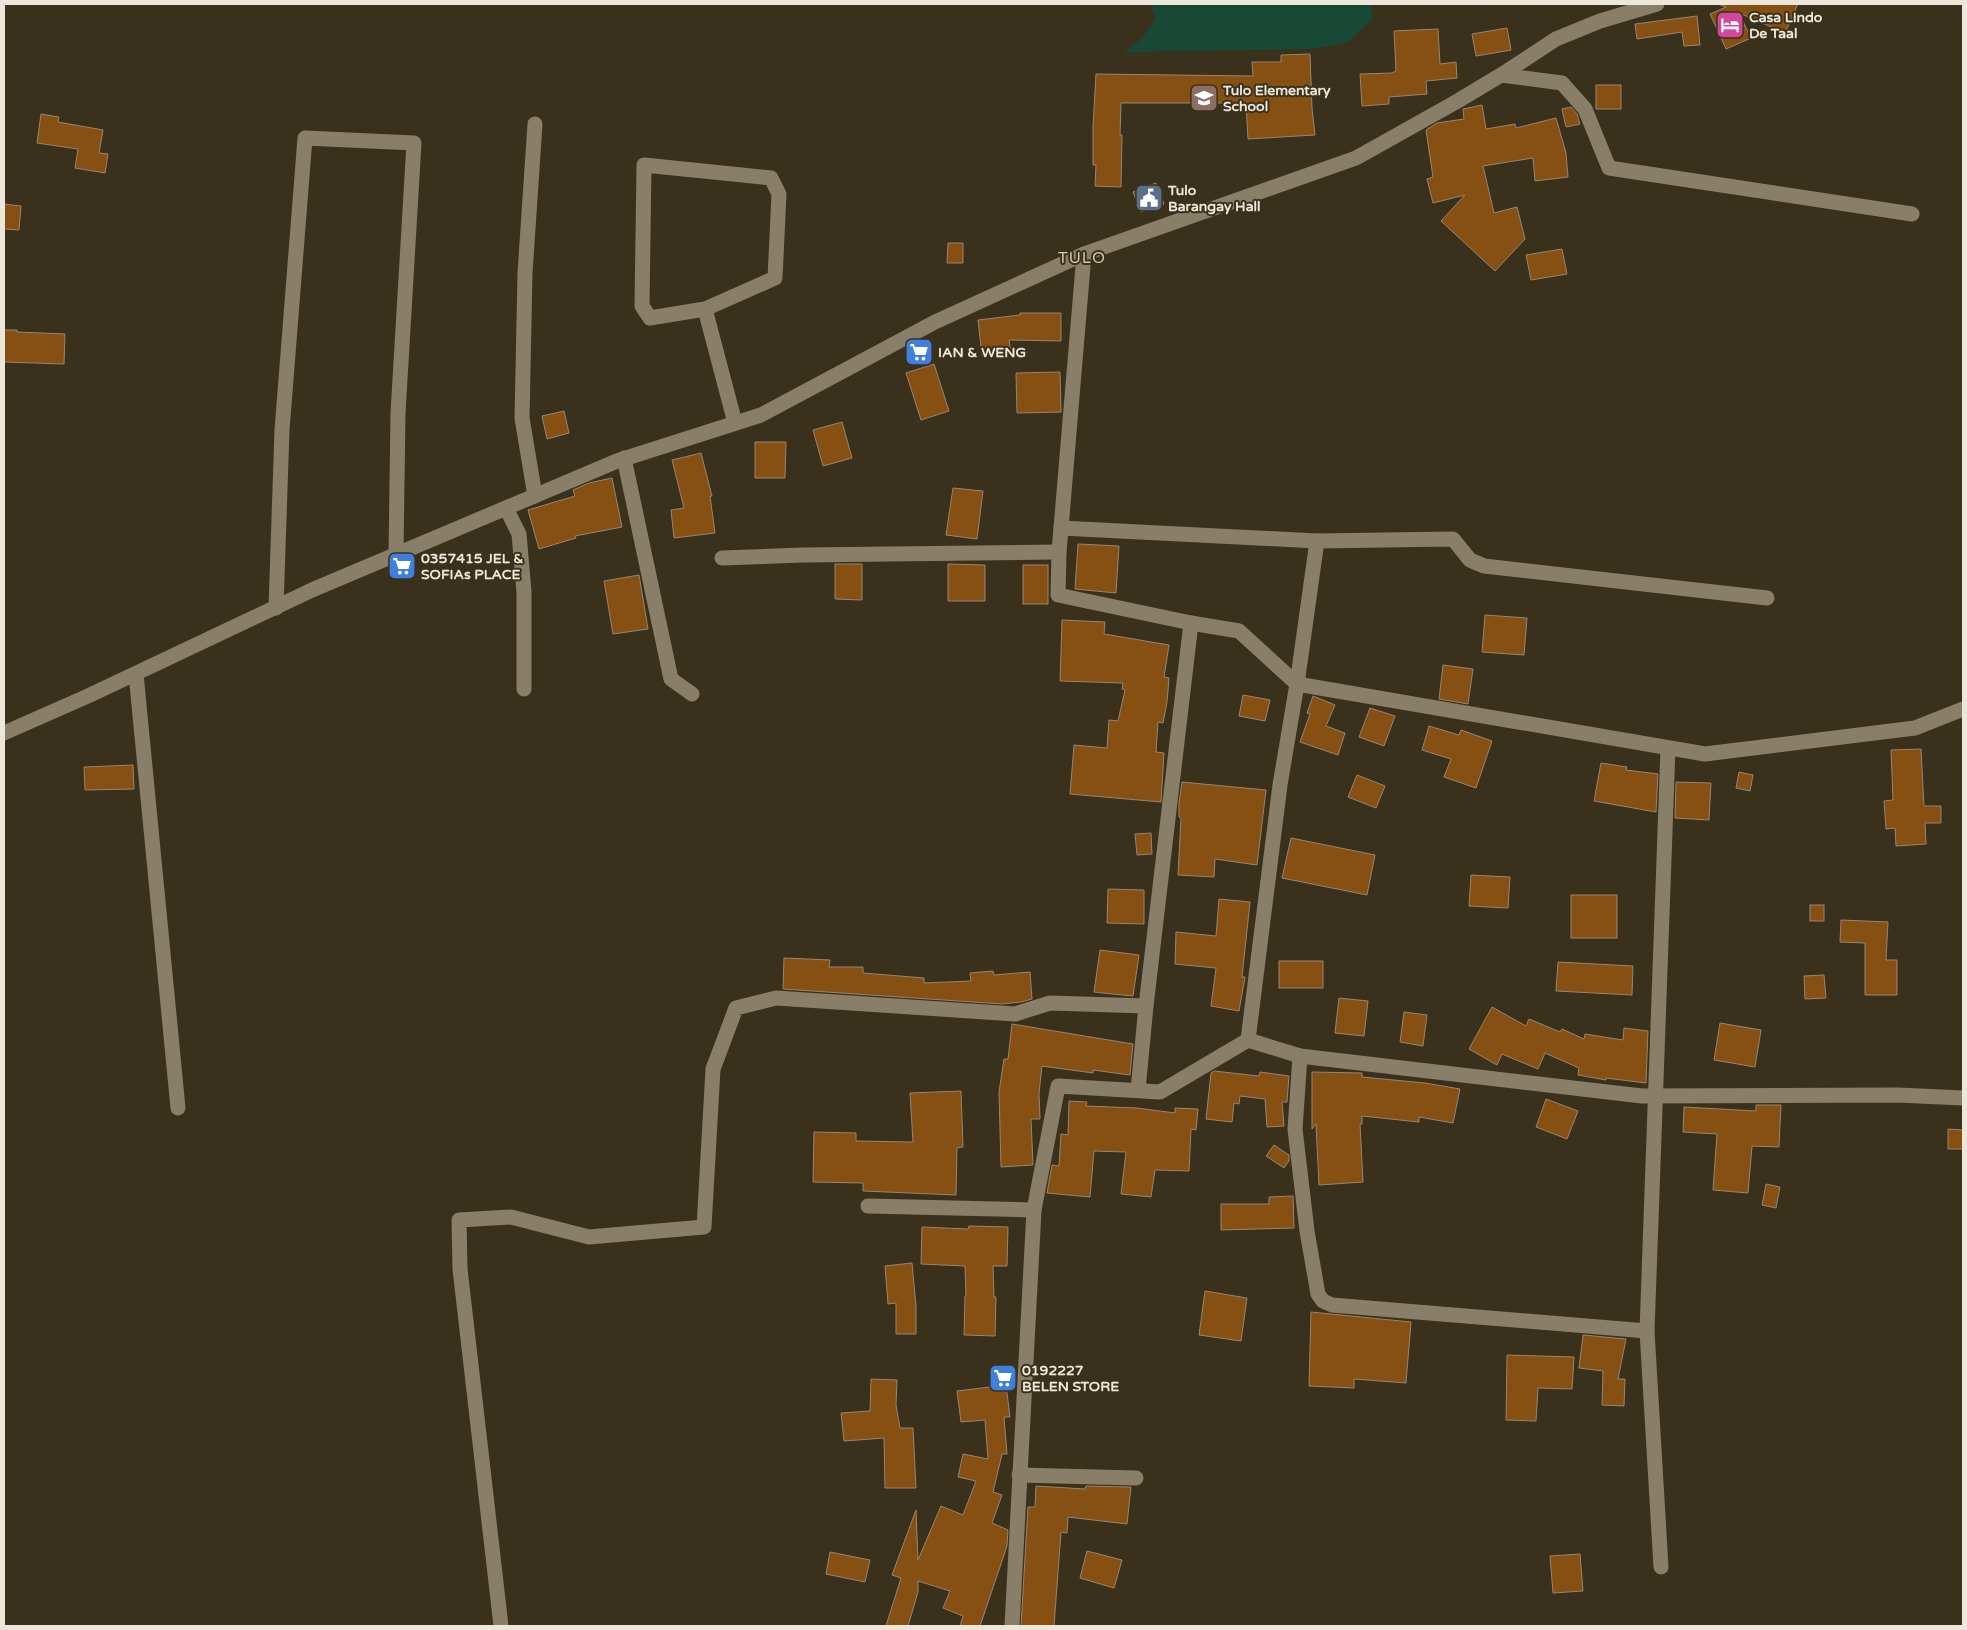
<svg xmlns="http://www.w3.org/2000/svg" width="1967" height="1630" font-family="'Varela Round',sans-serif">
<style>
.green{fill:#174935}
.building{fill:#875013;stroke:#998473}
.lines{fill:none;stroke-linecap:round;stroke-linejoin:round}
.minor{stroke:#897e67;stroke-width:15}
.labels{text-anchor:middle;dominant-baseline:central;stroke-width:4;stroke-linejoin:round;paint-order:stroke}
.poi-label{font-size:14px;font-weight:bold;fill:#ede7da;stroke:#3a311c;text-anchor:start}
.quarter-label{font-size:16px;letter-spacing:1px;fill:#d4c9af;stroke:#3a311c}
</style>
<rect width="100%" height="100%" fill="#3a311c"/>
<!-- green -->
<polygon class="green" points="1150,4 1370,4 1373,19 1348,42 1313,49 1124,52 1143,37 1156,18"/>
<!-- building -->
<g class="building">
<polygon points="1718,4 1798,4 1785,33 1739,13 1751,38 1726,49 1710,14 1726,7"/>
<polygon points="1697,16 1700,45 1684,46 1682,32 1637,39 1635,24"/>
<polygon points="1507,28 1511,50 1476,56 1472,34"/>
<polygon points="1438,29 1440,64 1456,62 1457,78 1426,81 1427,94 1389,97 1389,104 1362,106 1360,74 1392,73 1396,71 1394,31"/>
<polygon points="1310,54 1312,108 1315,135 1248,139 1246,103 1121,103 1120,135 1122,135 1121,187 1095,186 1096,165 1093,165 1093,127 1096,74 1253,76 1252,62 1281,62 1281,55"/>
<rect x="1596" y="85" width="25" height="24"/>
<polygon points="1482,105 1486,129 1515,124 1516,128 1556,118 1566,153 1568,177 1535,181 1533,158 1483,166 1494,213 1517,207 1525,239 1495,271 1441,221 1465,195 1433,203 1427,179 1433,177 1426,130 1437,123 1464,119 1463,109"/>
<polygon points="1571,107 1577,114 1580,124 1566,127 1562,109"/>
<polygon points="41,114 59,117 58,122 103,130 99,153 108,154 105,173 75,168 78,149 37,143"/>
<polygon points="1156,183 1164,204 1141,212 1133,192"/>
<polygon points="4,204 21,206 19,230 4,229"/>
<polygon points="948,243 963,243 963,263 947,263"/>
<polygon points="1562,249 1567,274 1531,280 1526,255"/>
<polygon points="1020,313 1061,313 1061,341 1009,340 1011,353 982,356 978,320 1020,315"/>
<polygon points="4,330 17,330 17,332 65,334 64,364 4,362"/>
<polygon points="934,364 949,411 921,420 906,373"/>
<polygon points="1060,372 1061,412 1017,413 1016,373"/>
<polygon points="564,411 569,433 547,439 542,416"/>
<polygon points="842,422 852,458 823,466 813,430"/>
<polygon points="755,442 786,442 785,478 755,478"/>
<polygon points="701,453 712,496 710,496 715,533 674,538 671,510 684,508 672,460"/>
<polygon points="612,478 622,527 575,536 576,538 539,549 528,510 575,496 573,490 589,483"/>
<polygon points="953,488 983,491 977,539 946,535"/>
<polygon points="1078,544 1119,546 1116,593 1075,589"/>
<polygon points="835,564 862,564 862,600 835,599"/>
<polygon points="948,564 985,565 985,601 948,601"/>
<rect x="1023" y="565" width="25" height="39"/>
<polygon points="639,575 648,629 613,634 604,581"/>
<polygon points="1485,615 1527,618 1524,655 1482,652"/>
<polygon points="1062,620 1105,622 1104,634 1169,645 1164,677 1169,678 1167,702 1163,723 1158,722 1156,752 1164,753 1161,802 1070,794 1074,745 1107,748 1109,720 1118,721 1125,690 1122,689 1123,683 1060,681"/>
<polygon points="1443,665 1473,669 1468,704 1439,699"/>
<polygon points="1243,695 1270,700 1265,721 1239,716"/>
<polygon points="1313,696 1335,705 1326,726 1345,733 1338,755 1300,742 1310,714 1307,713"/>
<polygon points="1370,708 1395,716 1384,746 1359,737"/>
<polygon points="1429,726 1459,735 1461,730 1492,741 1476,788 1444,777 1451,759 1422,750"/>
<polygon points="1921,749 1924,806 1941,806 1941,823 1925,823 1926,844 1896,846 1895,828 1886,829 1884,801 1893,800 1891,750"/>
<polygon points="1601,763 1627,767 1626,770 1658,774 1656,812 1594,801"/>
<polygon points="133,765 134,789 85,790 84,767"/>
<polygon points="1739,772 1753,775 1750,791 1736,788"/>
<polygon points="1357,775 1385,786 1376,808 1348,797"/>
<polygon points="1182,782 1266,790 1257,865 1215,859 1214,877 1178,875 1181,818 1179,817 1179,803"/>
<polygon points="1676,782 1711,783 1709,820 1675,818"/>
<polygon points="1151,833 1152,854 1137,855 1135,834"/>
<polygon points="1291,838 1375,855 1367,895 1282,878"/>
<polygon points="1471,875 1510,877 1508,908 1469,906"/>
<polygon points="1108,889 1144,890 1144,924 1107,923"/>
<rect x="1571" y="895" width="46" height="43"/>
<polygon points="1219,899 1250,902 1242,977 1245,977 1239,1011 1211,1006 1216,968 1175,964 1176,932 1216,936"/>
<rect x="1810" y="905" width="14" height="16"/>
<polygon points="1841,920 1888,922 1886,960 1897,960 1897,995 1865,995 1865,943 1840,942"/>
<polygon points="1100,950 1139,955 1133,996 1094,992"/>
<polygon points="784,958 830,960 829,967 863,967 863,973 924,978 924,983 971,981 970,973 993,971 994,975 1030,972 1032,999 1021,1002 1002,1004 783,989"/>
<rect x="1279" y="961" width="44" height="27"/>
<polygon points="1558,962 1633,966 1632,995 1556,991"/>
<polygon points="1824,975 1826,998 1805,999 1804,976"/>
<polygon points="1339,998 1368,1001 1364,1036 1335,1033"/>
<polygon points="1492,1007 1526,1026 1529,1019 1560,1032 1562,1029 1584,1039 1585,1034 1623,1040 1624,1028 1648,1031 1646,1083 1606,1078 1606,1080 1578,1075 1579,1068 1545,1053 1538,1069 1502,1054 1497,1065 1469,1049"/>
<polygon points="1404,1012 1427,1015 1423,1046 1400,1042"/>
<polygon points="1720,1023 1761,1030 1755,1067 1714,1060"/>
<polygon points="1012,1024 1133,1044 1130,1075 1093,1070 1093,1073 1042,1066 1039,1093 1040,1119 1031,1119 1033,1165 1001,1167 999,1092 1004,1059 1008,1059"/>
<polygon points="1214,1071 1259,1076 1260,1072 1289,1076 1287,1102 1282,1102 1284,1126 1267,1127 1265,1099 1240,1096 1239,1104 1234,1103 1232,1122 1206,1119 1211,1073"/>
<polygon points="1312,1072 1362,1073 1362,1077 1425,1083 1460,1089 1453,1123 1419,1117 1419,1122 1362,1116 1362,1124 1360,1124 1363,1182 1319,1185 1316,1124 1312,1129"/>
<polygon points="961,1091 963,1147 957,1148 956,1195 863,1191 863,1183 813,1182 814,1132 856,1133 856,1141 913,1142 910,1093"/>
<polygon points="1546,1099 1578,1111 1567,1139 1536,1127"/>
<polygon points="1069,1101 1087,1102 1086,1106 1137,1108 1175,1113 1175,1108 1198,1109 1196,1130 1191,1129 1189,1171 1155,1170 1151,1197 1121,1194 1126,1152 1094,1151 1090,1197 1047,1193 1052,1165 1059,1166 1061,1134 1068,1135"/>
<polygon points="1756,1105 1781,1105 1779,1147 1752,1146 1748,1193 1713,1190 1717,1134 1683,1132 1684,1107 1756,1111"/>
<polygon points="1948,1129 1963,1130 1963,1149 1948,1149"/>
<polygon points="1274,1145 1289,1155 1289,1161 1284,1168 1266,1156"/>
<polygon points="1766,1184 1780,1187 1776,1208 1762,1205"/>
<polygon points="1293,1196 1294,1228 1221,1230 1221,1204 1269,1204 1269,1197"/>
<polygon points="969,1226 1008,1227 1007,1266 993,1266 994,1297 996,1297 995,1336 964,1335 965,1296 966,1296 965,1266 921,1264 922,1227 968,1229"/>
<polygon points="912,1263 916,1306 916,1334 896,1334 896,1303 888,1304 885,1266"/>
<polygon points="1205,1291 1247,1298 1241,1341 1199,1335"/>
<polygon points="1311,1312 1411,1322 1406,1383 1354,1379 1354,1388 1309,1386"/>
<polygon points="1583,1335 1626,1339 1618,1379 1625,1379 1624,1406 1602,1405 1603,1371 1579,1368"/>
<polygon points="1507,1355 1574,1357 1572,1389 1538,1388 1536,1421 1506,1420"/>
<polygon points="871,1379 897,1380 896,1405 900,1428 913,1428 916,1488 885,1488 884,1438 844,1441 841,1413 870,1411"/>
<polygon points="1006,1385 1010,1417 1004,1417 1007,1454 1002,1454 993,1492 1002,1495 992,1523 1008,1530 1007,1546 980,1626 960,1626 963,1616 943,1608 950,1591 918,1581 918,1592 908,1626 886,1626 901,1578 892,1575 916,1510 918,1560 941,1506 963,1515 976,1481 958,1477 963,1454 988,1459 985,1420 961,1422 957,1391"/>
<polygon points="1036,1486 1085,1489 1086,1486 1131,1487 1127,1524 1068,1517 1067,1533 1061,1532 1054,1626 1021,1626 1028,1507 1035,1507"/>
<polygon points="1087,1551 1122,1560 1114,1588 1080,1578"/>
<polygon points="830,1552 870,1560 865,1582 826,1574"/>
<polygon points="1580,1554 1583,1591 1553,1593 1550,1556"/>
</g>
<g class="lines">
<!-- minor -->
<g class="minor">
<polyline points="1501,75 1562,83 1585,109 1609,168 1912,214"/>
<polygon points="644,165 771,178 779,194 775,278 705,309 650,318 642,306"/>
<polyline points="1084,254 1059,552 1058,595 1191,623 1239,631 1297,684 1705,754 1915,728 1963,709"/>
<polyline points="705,309 735,423"/>
<polyline points="624,458 671,679 692,694"/>
<polyline points="535,496 522,418 525,273 535,124"/>
<polyline points="506,508 519,534 524,592 524,689"/>
<polyline points="1061,528 1317,541 1453,539 1470,560 1484,566 1767,598"/>
<polyline points="722,558 803,555 1059,552"/>
<polyline points="276,608 282,430 305,138 414,143 398,413 396,555"/>
<polyline points="136,674 178,1108"/>
<polyline points="4,733 88,696 312,590 617,461 761,415 935,322 1084,254 1356,158 1456,102 1501,75 1556,39 1600,21 1657,4"/>
<polyline points="1248,1040 1300,1056 1642,1096 1898,1095 1963,1098"/>
<polyline points="1300,1056 1295,1129 1307,1231 1318,1294 1323,1301 1332,1305 1647,1331 1668,748"/>
<polyline points="1138,1090 1146,1006 1191,623"/>
<polyline points="868,1206 1034,1210"/>
<polyline points="1647,1331 1661,1567"/>
<polyline points="1019,1475 1136,1478"/>
<polyline points="501,1626 460,1269 459,1220 511,1217 589,1237 704,1227 713,1069 736,1008 776,998 1015,1014 1050,1003 1146,1006"/>
<polyline points="1012,1626 1034,1210 1058,1086 1160,1092 1248,1040 1280,785 1297,684 1317,541"/>
</g>
</g>
<!-- icons -->
<defs>
<symbol id="hotel-square" viewBox="-11 -11 22 22"><rect x="-9" y="-9" width="18" height="18" rx="4" fill="#d1479c" stroke="#3a311c"/><path d="M-6-4.5h1.5V1H6V5H4.5V3h-9V5H-6ZM-4 0a1.8 1.8 0 1 1 3.6 0ZM.5 0V-2.5h3Q6-2.5 6 0Z" fill="#fff"/></symbol>
<symbol id="school-square" viewBox="-11 -11 22 22"><rect x="-9" y="-9" width="18" height="18" rx="4" fill="#8d6e63" stroke="#3a311c"/><path d="M0-5L7-2L0 1L-7-2ZM-4 1L0 2.5L4 1V4Q0 6-4 4Z" fill="#fff"/></symbol>
<symbol id="civic-square" viewBox="-11 -11 22 22"><rect x="-9" y="-9" width="18" height="18" rx="4" fill="#5c6f8a" stroke="#3a311c"/><path d="M-.6-6.5H3V-4.5H.6V-3L4-1V1h2V6H-6V1h2V-1L-.6-3ZM-1.2 2.5V6h2.4V2.5Z" fill="#fff"/></symbol>
<symbol id="supermarket-square" viewBox="-11 -11 22 22"><rect x="-9" y="-9" width="18" height="18" rx="4" fill="#3f7fe0" stroke="#3a311c"/><path d="M-6-5.5h2.5l.6 2H6L4.5 2H-2.5L-4.4-4H-6ZM-1.5 3.2a1.3 1.3 0 1 0 .1 0ZM3 3.2a1.3 1.3 0 1 0 .1 0Z" fill="#fff"/></symbol>
</defs>
<g fill-rule="evenodd">
<use href="#hotel-square" x="1714" y="9" width="32" height="32"/>
<use href="#school-square" x="1188" y="82" width="32" height="32"/>
<use href="#civic-square" x="1133" y="182" width="32" height="32"/>
<use href="#supermarket-square" x="903" y="336" width="32" height="32"/>
<use href="#supermarket-square" x="386" y="550" width="32" height="32"/>
<use href="#supermarket-square" x="987" y="1362" width="32" height="32"/>
</g>
<g class="labels">
<!-- poi labels -->
<g class="poi-label">
<text x="1749" y="17">Casa Lindo<tspan x="1749" dy="16">De Taal</tspan></text>
<text x="1223" y="90">Tulo Elementary<tspan x="1223" dy="16">School</tspan></text>
<text x="1168" y="190">Tulo<tspan x="1168" dy="16">Barangay Hall</tspan></text>
<text x="938" y="352">IAN &amp; WENG</text>
<text x="421" y="558">0357415 JEL &amp;<tspan x="421" dy="16">SOFIAs PLACE</tspan></text>
<text x="1022" y="1370">0192227<tspan x="1022" dy="16">BELEN STORE</tspan></text>
</g>
<!-- quarter labels -->
<g class="quarter-label">
<text x="1082" y="258">TULO</text>
</g>
</g>
<!-- border -->
<rect width="1967" height="1630" fill="none" stroke="#ede7da" stroke-width="10"/>
</svg>
